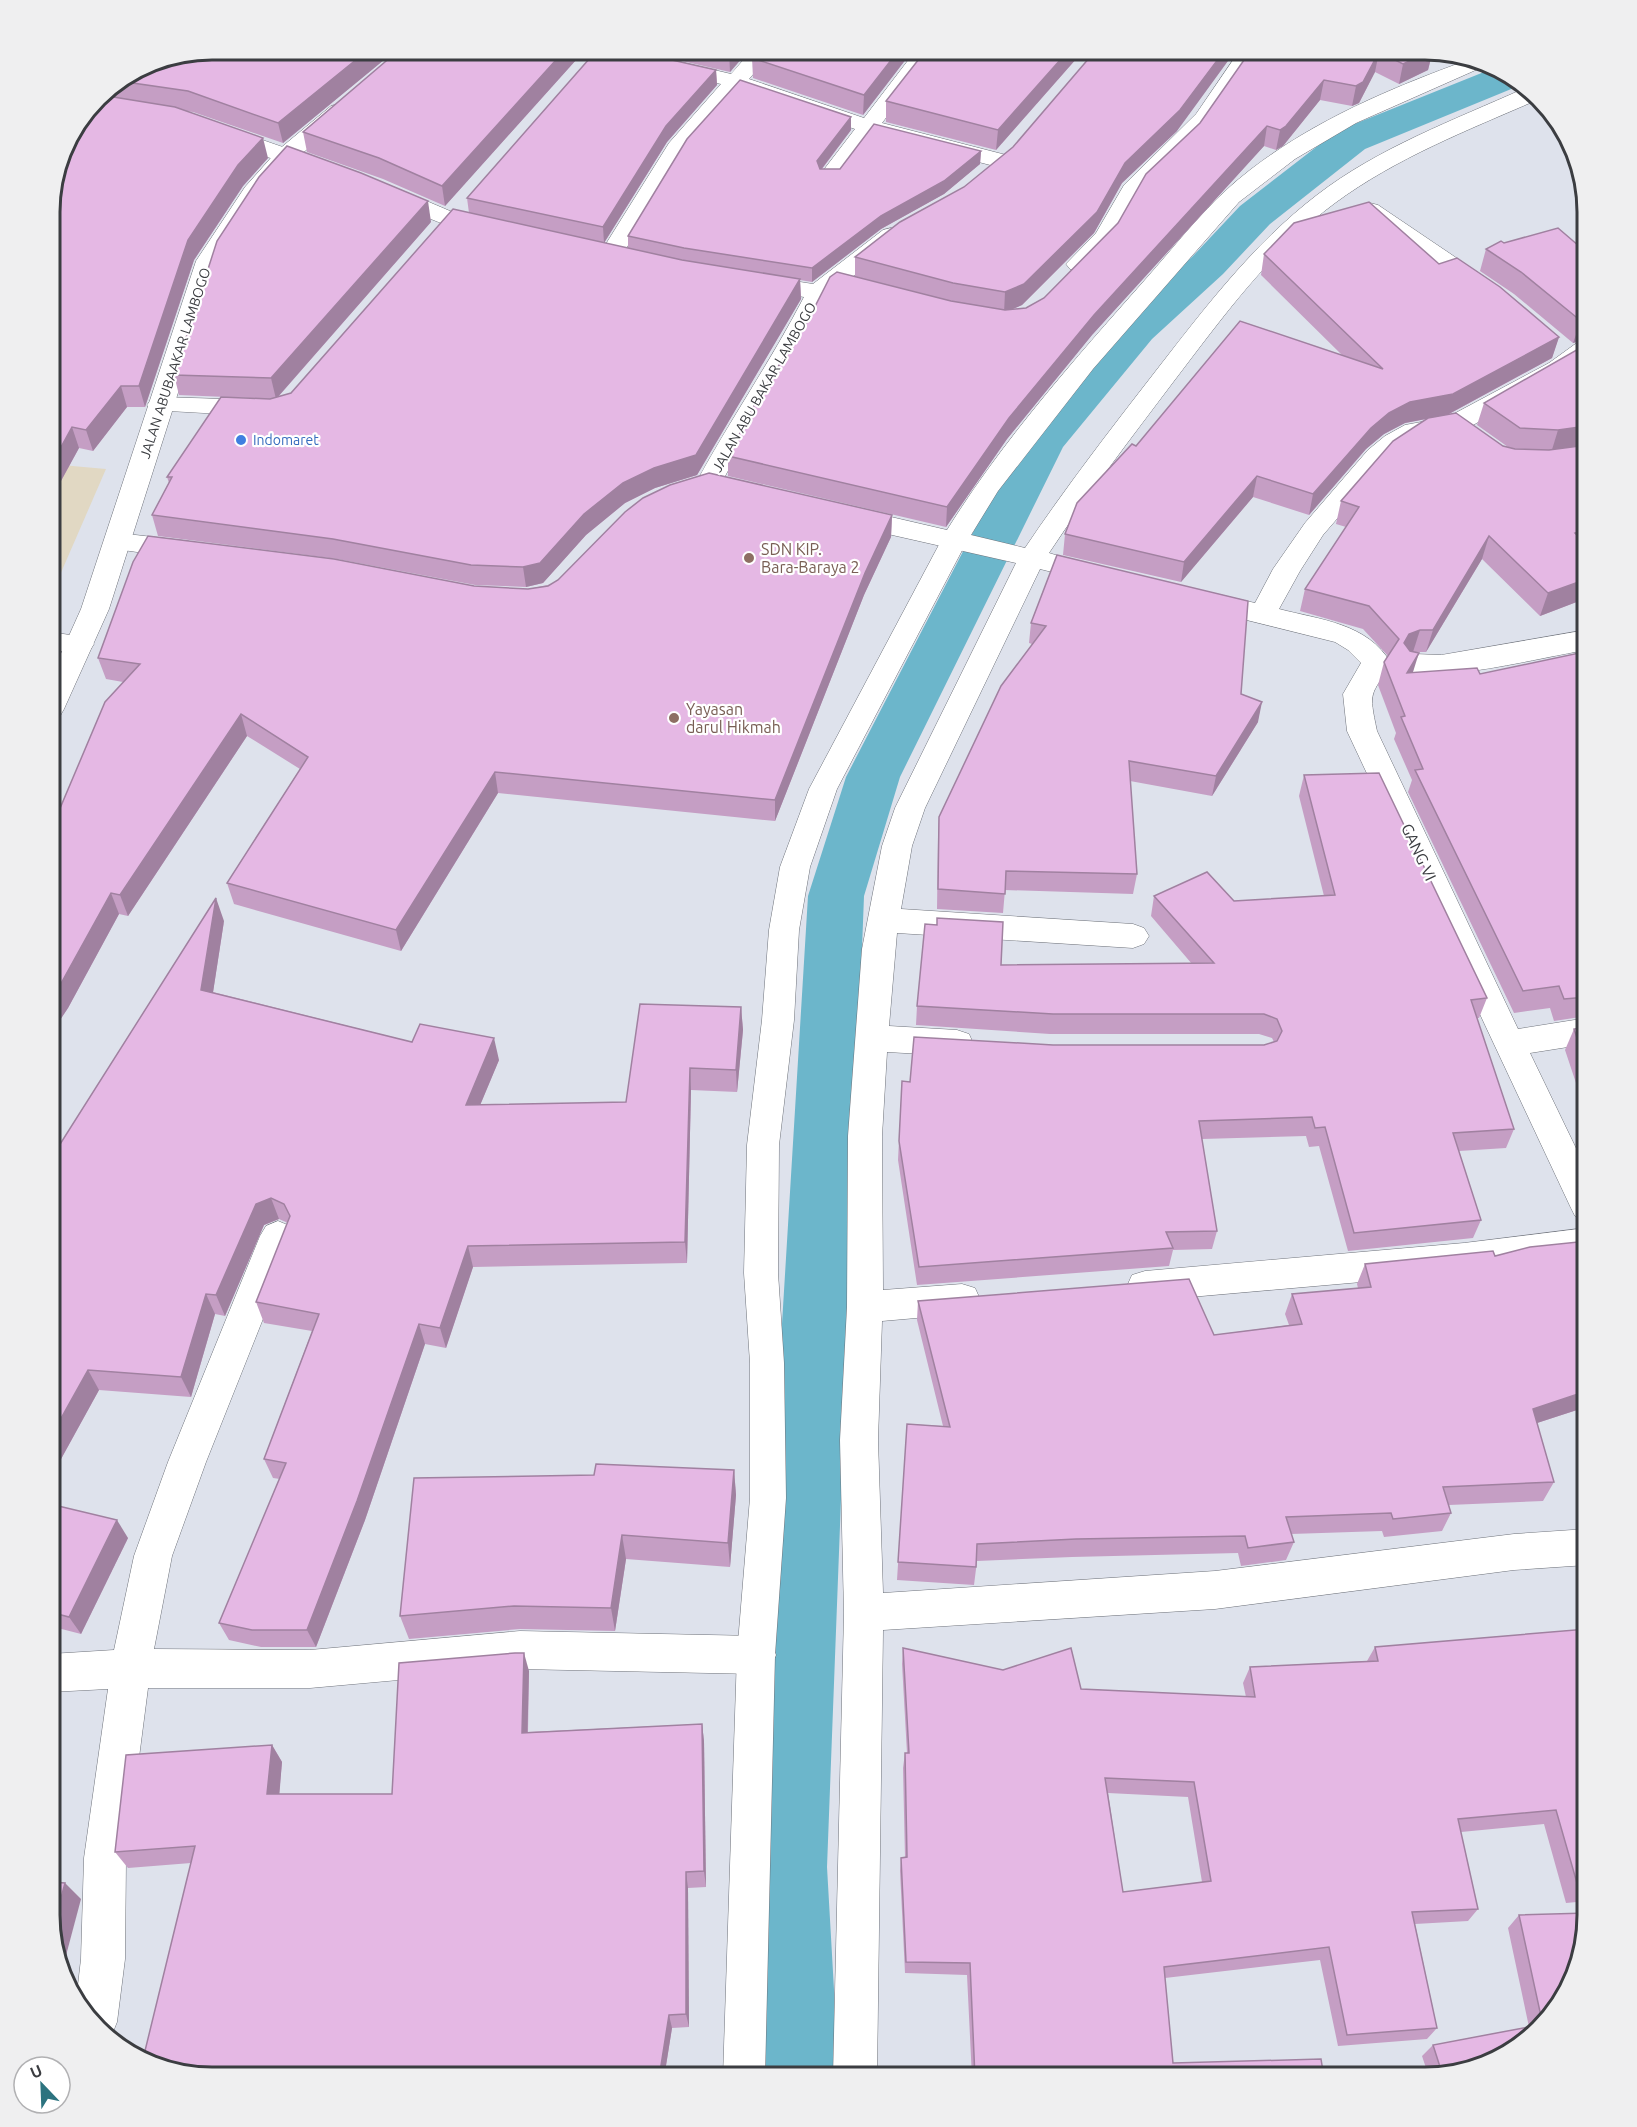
<svg xmlns="http://www.w3.org/2000/svg" width="1637" height="2127" font-family="Ubuntu,sans-serif">
<style>
.medical{fill:#e1d8c3}
.lines{fill:none;stroke-linecap:round;stroke-linejoin:round}
.canal{fill:#6cb6cb;fill-rule:evenodd}
.lane-casing{stroke:#6e727a;stroke-width:1}
.street-casing{stroke:#6e727a;stroke-width:1}
.secondary-casing{stroke:#6e727a;stroke-width:1}
.lane{fill:#fff;fill-rule:evenodd}
.street{fill:#fff;fill-rule:evenodd}
.secondary{fill:#fff;fill-rule:evenodd}
.wall{fill:#c59ec4;fill-rule:evenodd}
.shaded-wall{fill:#a081a0}
.building{fill:#e5b8e4;stroke:#a081a0;stroke-width:1.5;fill-rule:evenodd}
.shop-dot{fill:#3f7fe0;stroke:#fff;stroke-width:2}
.education-dot{fill:#8d6e63;stroke:#fff;stroke-width:2}
.labels{text-anchor:middle;dominant-baseline:central;stroke-width:4.5;stroke-linejoin:round;paint-order:stroke}
.far-street-label{font-size:14px;fill:#3b3d41;stroke:#fff}
.far-shop-label{font-size:14px;fill:#366cbe;stroke:#fff;text-anchor:start}
.education-label{font-size:16px;fill:#785e54;stroke:#fff;text-anchor:start}
.street-label{font-size:16px;fill:#3b3d41;stroke:#fff}
.rim{fill:none;stroke:#3b3d41;stroke-width:3}
</style>
<rect width="100%" height="100%" fill="#dee2ec"/>
<!-- medical -->
<polygon class="medical" points="50,464 106,469 50,598"/>
<g class="lines">
<!-- canal -->
<polygon class="canal" points="1494,68 1507,71 1521,85 1365,149 1270,224 1223,274 1152,339 1063,447 900,777 864,896 827,1867 839,2077 757,2077 749,1867 808,896 846,777 1025,432 1120,321 1193,256 1240,206 1337,131"/>
<defs>
<g id="lane">
<polygon points="955,531 964,533 968,539 837,789 810,867 799,930 794,1020 779,1145 778,1273 784,1363 786,1498 775,1655 765,2077 723,2077 737,1655 750,1498 750,1363 744,1273 747,1145 762,1020 769,930 780,867 809,789 942,539 946,533"/>
<polygon points="50,632 90,638 94,644 90,650 81,653 50,650"/>
</g>
<g id="street">
<polygon points="752,50 774,50 749,79 864,118 916,50 937,50 882,123 1010,156 1013,161 1010,166 1002,168 873,135 838,181 822,181 819,176 855,129 740,90 686,151 619,260 603,260 599,255 669,143 721,84 664,71 661,66 664,61 672,60 731,74"/>
<polygon points="1240,50 1261,50 1212,123 1142,193 1114,242 1086,269 1070,269 1066,264 1096,233 1124,185 1196,114"/>
<path d="M 1468,60 L 1487,65 L 1356,123 L 1295,159 L 1239,202 L 1093,369 L 998,491 L 971,535 L 1025,548 C 1066,487 1110,430 1155,372 C 1204,309 1253,244 1317,195 C 1378,148 1454,120 1523,89 L 1537,100 C 1468,130 1396,158 1335,203 C 1271,250 1222,318 1174,381 C 1131,438 1088,494 1049,553 L 1062,557 L 1066,563 L 1062,569 L 1052,572 L 1040,569 L 925,808 L 912,846 L 901,909 L 1133,924 L 1144,928 L 1149,936 L 1144,944 L 1133,948 L 897,933 L 889,1026 L 957,1030 L 969,1034 L 973,1043 L 969,1052 L 957,1056 L 887,1052 L 882,1136 L 883,1290 L 962,1284 L 975,1288 L 980,1299 L 975,1310 L 962,1314 L 882,1321 L 878,1440 L 883,1593 L 1215,1571 L 1514,1534 L 1587,1529 L 1587,1565 L 1514,1570 L 1215,1609 L 883,1630 L 877,2077 L 833,2077 L 844,1613 L 840,1440 L 847,1307 L 848,1136 L 862,949 L 882,846 L 895,808 L 1016,563 L 848,525 L 839,522 L 835,516 L 839,510 L 848,507 L 947,530 C 1003,440 1074,360 1144,281 C 1178,243 1209,201 1250,170 C 1315,120 1391,88 1468,60 Z"/>
<polygon points="222,126 326,162 329,167 326,172 310,172 214,138 211,133 214,128"/>
<path d="M 389,185 L 457,214 L 498,223 L 502,228 L 498,233 C 468,240 409,209 381,197 L 378,192 L 381,187 Z"/>
<polygon points="1370,203 1378,205 1492,282 1496,287 1492,292 1484,294 1476,292 1362,215 1358,210 1362,205"/>
<path d="M 891,228 L 899,230 L 903,235 L 899,240 L 828,296 L 805,342 L 758,416 L 718,489 L 709,491 L 700,489 L 696,483 C 730,420 771,361 804,297 L 747,287 L 743,282 L 747,277 L 755,275 L 813,284 L 883,230 Z"/>
<path d="M 1587,340 L 1587,358 L 1567,373 L 1464,430 L 1421,438 L 1403,448 L 1386,462 L 1323,535 L 1300,571 L 1279,609 C 1321,620 1367,623 1391,663 C 1371,697 1368,689 1377,731 L 1518,1029 L 1587,1018 L 1587,1044 L 1530,1053 L 1587,1171 L 1587,1221 L 1575,1216 L 1570,1206 L 1347,731 L 1343,694 L 1361,663 L 1348,650 L 1335,642 L 1194,607 L 1190,600 L 1194,593 L 1204,591 L 1255,603 L 1273,569 L 1305,523 L 1368,450 L 1385,436 L 1405,425 L 1448,417 L 1549,363 L 1578,342 Z"/>
<polygon points="160,397 258,400 267,402 271,408 267,414 258,416 151,410 147,405 151,400"/>
<polygon points="118,533 188,541 198,544 202,550 198,556 188,559 108,548 105,542 108,536"/>
<path d="M 1587,630 L 1587,650 C 1541,657 1445,683 1404,671 L 1400,664 L 1404,657 L 1414,654 L 1441,655 Z"/>
<polygon points="278,1221 290,1226 296,1236 206,1462 172,1556 154,1649 310,1650 520,1631 756,1636 770,1641 776,1655 770,1669 756,1674 520,1669 310,1688 148,1688 126,1858 125,1959 117,2022 111,2037 76,2002 81,1959 84,1858 108,1689 50,1692 50,1654 114,1650 134,1556 168,1462 260,1236 266,1226"/>
<polygon points="1587,1228 1587,1258 1464,1273 1145,1301 1132,1297 1127,1286 1132,1275 1145,1271 1464,1243"/>
</g>
<polygon id="secondary" points="339,104 347,106 350,111 347,116 293,161 262,196 220,261 109,609 64,709 60,716 50,719 50,678 81,609 196,261 245,187 277,151 331,106"/>
</defs>
<!-- lane casing -->
<use href="#lane" class="lane-casing"/>
<!-- street casing -->
<use href="#street" class="street-casing"/>
<!-- secondary casing -->
<use href="#secondary" class="secondary-casing"/>
<!-- lane -->
<use href="#lane" class="lane"/>
<!-- street -->
<use href="#street" class="street"/>
<!-- secondary -->
<use href="#secondary" class="secondary"/>
</g>
<!-- wall -->
<g class="wall">
<polygon points="396,50 283,143 193,112 186,111 268,158 243,186 194,260 145,407 127,407 93,451 79,448 50,501 50,201 66,140 105,90 150,62"/>
<polygon points="585,50 445,206 383,179 307,152 303,132"/>
<polygon points="634,50 749,50 730,72"/>
<polygon points="759,50 913,50 863,115 753,78 752,58"/>
<polygon points="1084,50 996,150 886,122 886,101"/>
<polygon points="1251,50 1436,50 1455,56 1451,58 1432,54 1428,70 1399,84 1375,72 1359,103 1352,106 1320,100 1283,146 1276,150 1264,146 1092,335 1007,439 946,527 728,476 728,456 855,276 855,257 964,187 1013,147 1177,131 1122,183 1094,233 1022,305 1010,310 1026,308 1044,298 1118,223 1200,123"/>
<polygon points="716,70 717,85 667,142 604,243 628,248 628,236 851,130 822,169 840,169 981,151 980,164 944,194 881,229 812,282 800,280 801,299 697,475 655,488 625,503 586,535 543,583 526,587 475,585 337,559 158,536 152,515 169,483 167,477 272,399 179,395 174,375 431,222 278,397 291,393 469,213 467,198"/>
<polygon points="1504,243 1586,252 1587,251 1587,339 1573,343 1514,294 1480,271 1486,249"/>
<polygon points="1264,254 1439,264 1559,337 1552,358 1449,414 1503,446 1508,447 1477,425 1484,403 1587,344 1587,598 1540,616 1482,559 1426,652 1416,652 1413,672 1480,674 1583,662 1587,664 1587,1016 1554,1021 1550,1008 1514,1013 1408,792 1412,780 1394,739 1396,733 1378,685 1384,662 1388,656 1363,629 1300,611 1305,589 1346,527 1336,524 1341,501 1426,419 1405,423 1384,434 1366,449 1309,515 1253,497 1181,582 1063,555 1065,534 1136,446 1343,356 1261,275"/>
<polygon points="892,515 891,537 864,595 775,821 498,793 401,951 234,904 227,883 300,769 247,736 128,916 119,914 68,1008 50,1035 50,832 123,682 106,679 98,658 474,586 528,589"/>
<polygon points="1057,555 1241,694 1258,722 1212,796 1130,781 1137,874 1133,894 1005,890 1003,913 937,909 938,837 939,817 1032,644 1029,643 1031,623"/>
<polygon points="1304,775 1487,998 1479,1018 1477,1018 1514,1129 1506,1148 1459,1151 1481,1220 1473,1238 1348,1251 1319,1146 1309,1147 1306,1136 1202,1139 1217,1231 1212,1249 1173,1250 1169,1266 917,1285 898,1160 902,1081 910,1082 1053,1045 1264,1045 1274,1042 1272,1038 1259,1034 1050,1034 916,1025 917,1006 1001,965 1192,964 1151,916 1154,896 1234,901 1324,896 1299,796"/>
<polygon points="224,921 213,992 412,1042 499,1060 480,1105 626,1102 741,1007 743,1030 737,1092 691,1090 687,1263 473,1267 446,1348 425,1344 365,1520 316,1647 261,1647 229,1640 219,1623 280,1479 273,1478 264,1459 312,1331 264,1323 256,1302 288,1223 279,1219 264,1225 225,1316 215,1314 191,1397 99,1390 50,1479"/>
<polygon points="1587,1027 1587,1116 1565,1050 1574,1029"/>
<polygon points="1495,1256 1587,1258 1587,1429 1580,1409 1537,1423 1554,1482 1543,1501 1449,1505 1451,1513 1442,1531 1384,1537 1382,1531 1291,1534 1294,1542 1286,1560 1241,1566 1238,1553 1072,1557 977,1561 974,1585 897,1580 907,1424 943,1426 917,1320 918,1301 1214,1335 1289,1325 1285,1314 1292,1294 1358,1288 1357,1284 1365,1264"/>
<polygon points="734,1470 736,1495 730,1567 626,1559 615,1631 520,1629 409,1639 400,1616 594,1475"/>
<polygon points="50,1504 128,1538 81,1634 50,1626"/>
<path d="M 1587,1629 L 1587,1901 L 1566,1903 L 1544,1824 L 1461,1832 L 1478,1909 L 1468,1921 L 1415,1924 L 1437,2028 L 1427,2039 L 1338,2046 L 1320,1960 L 1165,1978 L 1173,2063 L 1324,2078 L 972,2078 L 967,1975 L 905,1973 L 900,1871 L 901,1858 L 905,1857 L 903,1768 L 905,1753 L 907,1753 L 902,1664 L 903,1648 L 1081,1689 L 1246,1697 L 1243,1683 L 1250,1667 L 1367,1661 L 1375,1647 ZM 1108,1793 L 1188,1797 L 1202,1882 L 1123,1892 Z"/>
<polygon points="529,1671 528,1732 702,1724 704,1741 706,1887 688,1888 689,2027 672,2028 664,2078 211,2078 191,1863 128,1868 115,1852 272,1745 282,1762 279,1794 392,1794"/>
<polygon points="1519,1915 1566,1996 1515,2050 1429,2077 1422,2056 1433,2045 1529,2027 1508,1928"/>
</g>
<!-- shaded-wall -->
<g class="shaded-wall">
<polygon points="368,50 396,50 283,143 278,123"/>
<polygon points="565,50 585,50 445,206 442,186"/>
<polygon points="731,50 749,50 730,72 729,51"/>
<polygon points="899,50 913,50 863,115 864,95"/>
<polygon points="1069,50 1084,50 996,150 998,130"/>
<polygon points="1225,50 1236,50 1177,131 1122,183 1094,233 1022,305 1004,313 1005,292"/>
<polygon points="1433,50 1428,70 1399,84 1403,64"/>
<polygon points="1379,52 1375,72 1359,103 1352,106 1356,86"/>
<polygon points="716,70 717,85 667,142 604,243 603,227 666,126"/>
<polygon points="1324,80 1320,100 1283,146 1276,150 1280,130"/>
<polygon points="851,117 851,130 817,175 817,161"/>
<polygon points="1267,126 1264,146 1092,335 1007,439 946,527 947,507 1009,418 1094,315"/>
<polygon points="263,138 268,158 243,186 194,260 145,407 139,386 188,240 238,165"/>
<polygon points="981,151 980,164 944,194 881,229 812,282 812,268 881,216"/>
<polygon points="428,201 431,222 276,399 271,378"/>
<polygon points="800,279 801,299 697,475 655,488 625,503 586,535 543,583 526,587 523,567 584,514"/>
<polygon points="1587,319 1587,339 1573,343 1581,321"/>
<polygon points="1559,337 1552,358 1447,415 1405,423 1384,434 1366,449 1309,515 1313,494 1371,428 1389,413 1410,402"/>
<polygon points="121,386 127,407 93,451 86,430"/>
<polygon points="1587,426 1587,447 1551,453 1558,430"/>
<polygon points="72,427 79,448 50,501 50,467"/>
<polygon points="1257,476 1253,497 1181,582 1184,562"/>
<polygon points="892,515 891,537 864,595 775,821 775,800 865,573"/>
<polygon points="1587,529 1587,548 1575,533"/>
<polygon points="1489,536 1482,559 1426,652 1433,630"/>
<polygon points="1587,579 1587,598 1540,616 1548,593"/>
<polygon points="1420,630 1413,652 1402,656 1404,643 1409,634"/>
<polygon points="1419,653 1412,675 1407,673"/>
<polygon points="1262,702 1258,722 1212,796 1216,776"/>
<polygon points="241,714 247,736 128,916 120,895"/>
<polygon points="495,772 498,793 401,951 396,930"/>
<polygon points="111,893 119,914 68,1008 50,1035 50,1001"/>
<polygon points="216,898 224,921 210,1012 201,990"/>
<polygon points="741,1007 743,1030 737,1092 736,1070"/>
<polygon points="494,1038 499,1060 471,1127 466,1105"/>
<polygon points="690,1068 691,1090 687,1263 685,1242"/>
<polygon points="271,1198 279,1219 264,1225 225,1316 216,1295 256,1204"/>
<polygon points="468,1246 473,1267 446,1348 440,1328"/>
<polygon points="206,1294 215,1314 191,1397 181,1377"/>
<polygon points="419,1324 425,1344 365,1520 316,1647 307,1630"/>
<polygon points="88,1370 99,1390 50,1479 50,1438"/>
<polygon points="1587,1391 1587,1396 1580,1409 1522,1428 1533,1409"/>
<polygon points="734,1470 736,1495 730,1567 728,1543"/>
<polygon points="117,1520 128,1538 81,1634 69,1617"/>
<polygon points="622,1535 626,1559 615,1631 611,1608"/>
<polygon points="524,1653 529,1671 527,1750 522,1733"/>
<polygon points="702,1724 704,1741 706,1887 704,1871"/>
<polygon points="272,1745 282,1762 278,1811 267,1794"/>
<polygon points="686,1872 688,1888 689,2027 686,2014"/>
<polygon points="65,1883 81,1899 64,1963 53,1928"/>
<polygon points="669,2015 672,2028 664,2078 659,2078"/>
</g>
<!-- building -->
<g class="building">
<polygon points="212,50 368,50 278,123 188,91 119,81 150,62"/>
<polygon points="399,50 565,50 442,186 379,158 303,132"/>
<polygon points="597,50 628,50 716,70 666,126 603,227 467,198"/>
<polygon points="759,50 899,50 864,95 752,58"/>
<polygon points="926,50 1069,50 998,130 886,101"/>
<polygon points="1096,50 1225,50 1180,110 1125,163 1097,212 1024,284 1005,292 953,283 855,257 900,222 964,187 1013,147"/>
<polygon points="1251,50 1433,50 1403,64 1379,52 1363,82 1356,86 1324,80 1286,126 1280,130 1267,126 1094,315 1009,418 947,507 728,456 759,396 807,322 830,277 837,272 951,301 1005,310 1026,308 1044,298 1118,223 1146,174 1200,123"/>
<polygon points="740,80 851,117 817,161 820,169 840,169 874,124 981,151 944,181 881,216 812,268 684,248 628,236 687,139"/>
<polygon points="101,95 175,107 263,138 238,165 188,240 139,386 121,386 86,430 72,427 50,467 50,201 66,140"/>
<polygon points="287,146 361,173 428,201 271,378 174,375 217,241 259,177"/>
<polygon points="1369,202 1439,264 1457,258 1500,287 1559,337 1453,394 1410,402 1389,413 1371,428 1313,494 1257,476 1184,562 1065,534 1077,503 1132,444 1136,446 1240,321 1383,369 1264,254 1294,223"/>
<polygon points="453,209 682,260 800,279 696,455 654,468 623,483 584,514 540,563 523,567 471,565 333,539 152,515 172,477 167,477 221,397 270,399 291,393"/>
<polygon points="1558,228 1586,252 1587,251 1587,319 1581,321 1521,272 1486,249 1501,241 1504,243"/>
<polygon points="1587,344 1587,426 1558,430 1520,428 1484,403"/>
<polygon points="1456,413 1503,446 1515,449 1549,450 1587,445 1587,529 1575,533 1587,545 1587,579 1548,593 1489,536 1433,630 1420,630 1409,634 1404,643 1410,651 1419,653 1407,673 1477,668 1480,674 1579,653 1583,662 1587,664 1587,997 1564,999 1559,986 1523,991 1415,770 1423,769 1401,717 1405,716 1384,662 1399,639 1369,606 1305,589 1359,507 1341,501 1393,441 1428,418"/>
<polygon points="709,473 892,515 865,573 775,800 495,772 396,930 227,883 308,757 241,714 120,895 111,893 59,987 50,1001 50,832 105,702 140,664 98,658 133,562 148,536 334,559 474,586 528,589 548,586 558,580 625,512 643,498 670,485"/>
<polygon points="1057,555 1248,601 1241,694 1262,702 1216,776 1129,761 1137,874 1006,871 1005,894 938,889 939,817 1001,686 1046,626 1031,623"/>
<polygon points="1379,773 1487,998 1471,1000 1514,1129 1453,1133 1481,1220 1354,1233 1325,1127 1315,1128 1312,1117 1199,1121 1217,1231 1166,1232 1173,1248 919,1267 899,1141 902,1081 910,1082 914,1037 1053,1045 1264,1045 1277,1041 1282,1031 1277,1019 1264,1014 1053,1014 917,1006 925,924 937,925 937,918 1003,922 1001,965 1214,963 1154,896 1207,872 1234,901 1335,895 1304,775"/>
<polygon points="216,898 201,990 412,1042 420,1024 494,1038 466,1105 626,1102 640,1004 741,1007 736,1070 690,1068 685,1242 468,1246 440,1328 419,1324 357,1501 307,1630 252,1630 219,1623 286,1463 264,1459 319,1314 256,1302 290,1216 284,1204 271,1198 256,1204 216,1295 206,1294 181,1377 88,1370 50,1438 50,1160"/>
<polygon points="1587,1027 1587,1067 1574,1029"/>
<polygon points="1578,1242 1587,1258 1587,1391 1533,1409 1554,1482 1443,1487 1451,1513 1393,1519 1391,1513 1286,1517 1294,1542 1248,1548 1245,1536 1076,1539 977,1544 976,1567 898,1562 907,1424 950,1427 918,1301 1189,1279 1214,1335 1302,1324 1292,1294 1371,1287 1365,1264 1493,1251 1495,1256 1530,1247"/>
<polygon points="596,1464 734,1470 728,1543 622,1535 611,1608 514,1606 400,1616 414,1478 594,1475"/>
<polygon points="50,1504 117,1520 69,1617 50,1612"/>
<path d="M 1587,1629 L 1587,1889 L 1579,1890 L 1556,1810 L 1458,1819 L 1478,1909 L 1412,1912 L 1437,2028 L 1347,2035 L 1329,1947 L 1164,1967 L 1173,2063 L 1321,2059 L 1324,2078 L 975,2078 L 970,1963 L 906,1962 L 901,1858 L 907,1857 L 905,1753 L 909,1753 L 903,1648 L 1003,1670 L 1071,1648 L 1081,1689 L 1255,1697 L 1250,1667 L 1378,1661 L 1375,1647 ZM 1105,1778 L 1194,1782 L 1211,1881 L 1123,1892 Z"/>
<polygon points="515,1653 524,1653 522,1733 702,1724 704,1871 686,1872 686,2014 669,2015 659,2078 211,2078 143,2059 195,1846 115,1852 126,1755 272,1745 267,1794 392,1794 399,1663"/>
<polygon points="50,1882 65,1883 53,1928 50,1915"/>
<polygon points="1587,1913 1566,1996 1542,2021 1519,1915"/>
<polygon points="1539,2025 1515,2050 1442,2073 1433,2045"/>
</g>
<!-- markers -->
<circle class="shop-dot" cx="241" cy="440" r="6"/>
<g class="education-dot">
<circle cx="749" cy="558" r="6"/>
<circle cx="674" cy="718" r="6"/>
</g>
<g class="labels">
<!-- far-street labels -->
<g class="far-street-label">
<text transform="translate(175 363) rotate(-72)">JALAN ABUBAAKAR LAMBOGO</text>
<text transform="translate(764 387) rotate(-60)">JALAN ABU BAKAR LAMBOGO</text>
</g>
<!-- far-shop labels -->
<g class="far-shop-label">
<text x="253" y="440">Indomaret</text>
</g>
<!-- education labels -->
<g class="education-label">
<text x="761" y="549">SDN KIP.<tspan x="761" dy="18">Bara-Baraya 2</tspan></text>
<text x="686" y="709">Yayasan<tspan x="686" dy="18">darul Hikmah</tspan></text>
</g>
<!-- street labels -->
<g class="street-label">
<text transform="translate(1419 852) rotate(65)">GANG VI</text>
</g>
</g>
<!-- crop -->
<path d="M0 0H1637V2127H0ZM212 60H1425A152 152 0 0 1 1577 212V1915A152 152 0 0 1 1425 2067H212A152 152 0 0 1 60 1915V212A152 152 0 0 1 212 60Z" fill="#efeff0" fill-rule="evenodd"/>
<path class="rim" d="M212 60H1425A152 152 0 0 1 1577 212V1915A152 152 0 0 1 1425 2067H212A152 152 0 0 1 60 1915V212A152 152 0 0 1 212 60Z"/>
<!-- north arrow -->
<g transform="translate(42 2085) rotate(337)"><circle r="28" fill="#ffffff" stroke="#b1b1b3" stroke-width="1.5"/>
<path d="M0-4.5L10 22L0 15L-10 22Z" fill="#2c737f"/>
<text y="-9" font-size="16" font-weight="bold" text-anchor="middle" fill="#3b3d41">U</text>
</g>
</svg>
